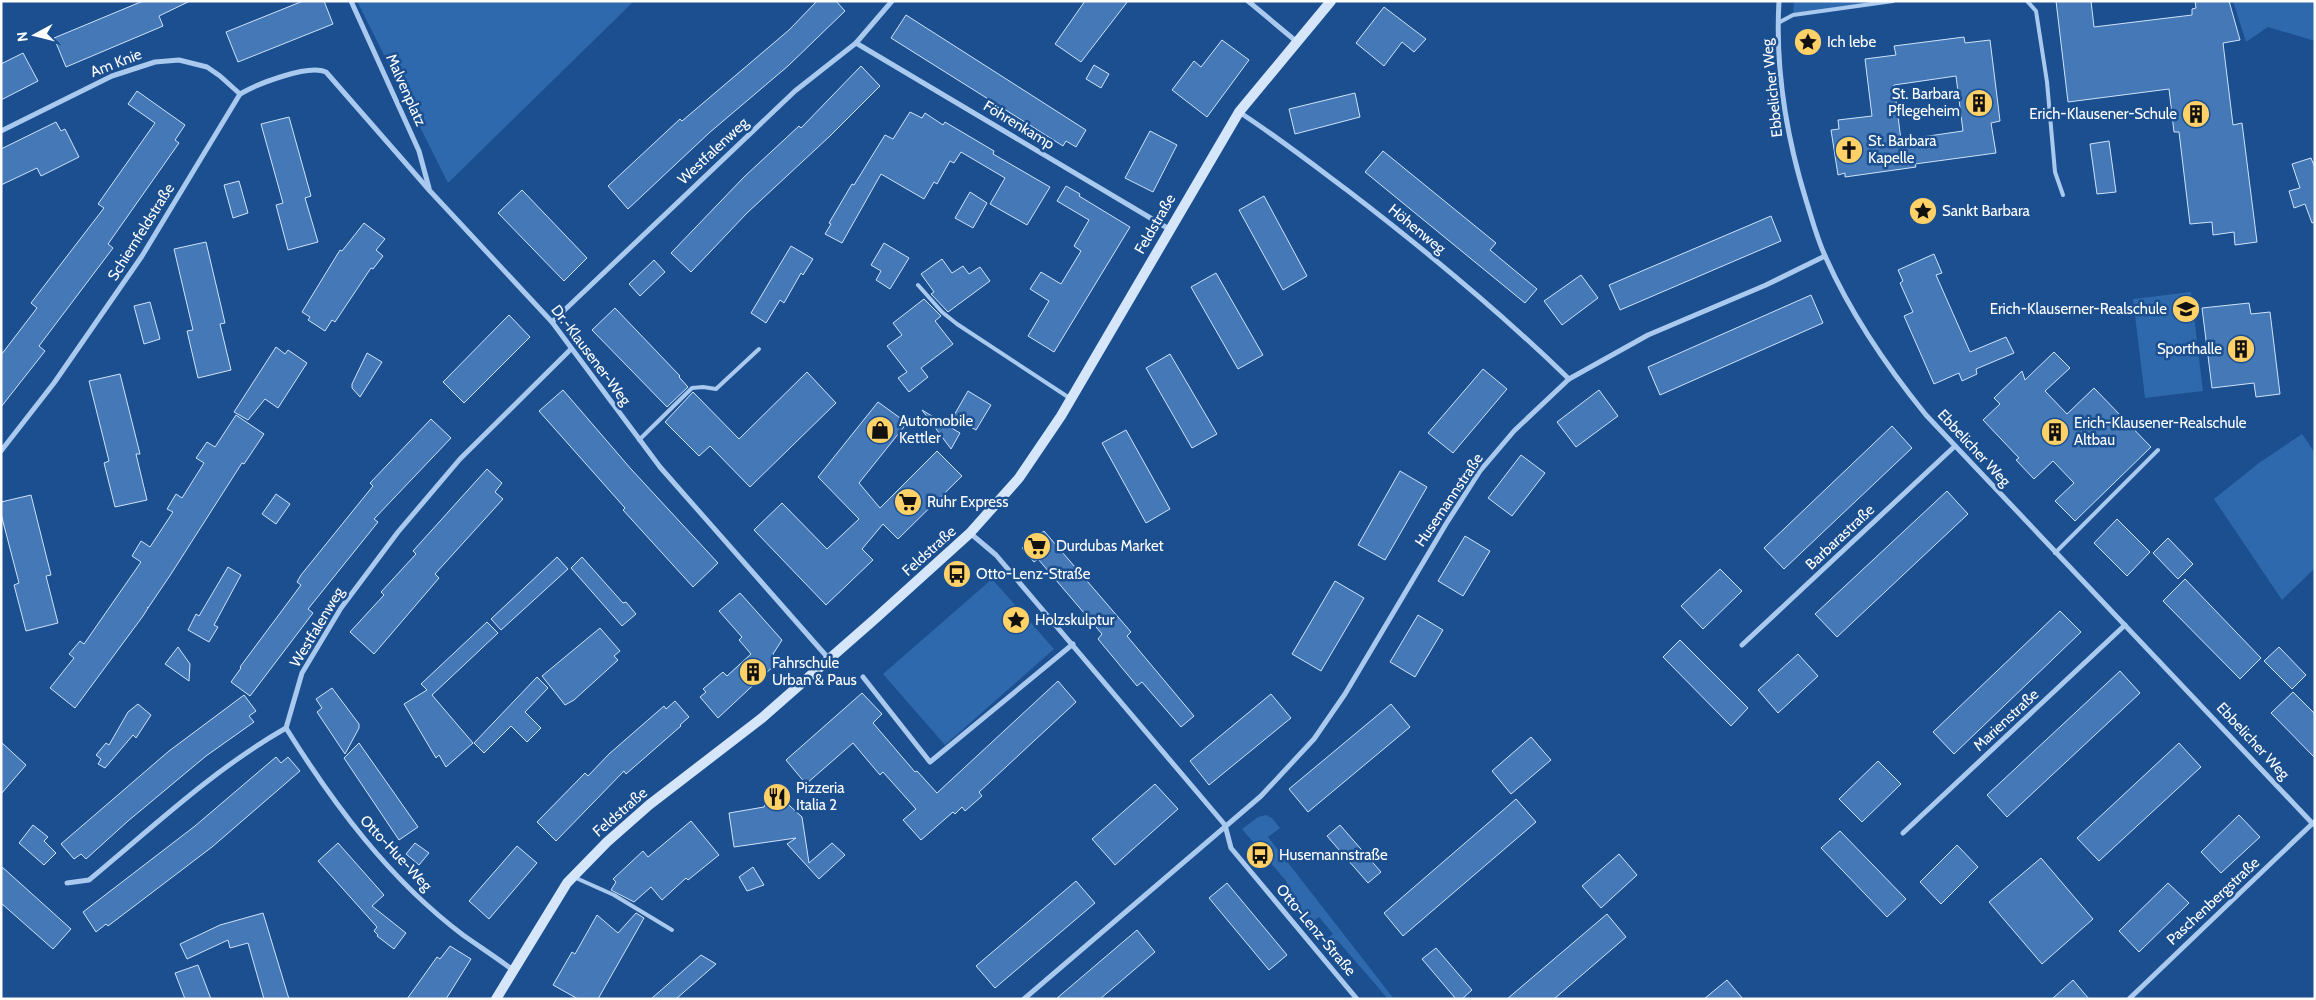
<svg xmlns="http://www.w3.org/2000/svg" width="2316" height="1000" font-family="Cabin,sans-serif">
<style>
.green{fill:#2e69ad}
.building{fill:#4478b7;stroke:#cfe3fa;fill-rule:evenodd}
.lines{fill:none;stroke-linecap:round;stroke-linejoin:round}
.lane{stroke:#a9c9ee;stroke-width:4}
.street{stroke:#a9c9ee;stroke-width:5}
.secondary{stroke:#d6e6fa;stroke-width:10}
.labels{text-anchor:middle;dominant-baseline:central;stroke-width:5;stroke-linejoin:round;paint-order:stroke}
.poi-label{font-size:15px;fill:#fff;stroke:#1b4f8f;text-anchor:start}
.street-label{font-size:15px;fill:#fff;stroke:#1b4f8f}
</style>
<rect width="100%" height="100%" fill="#1b4f8f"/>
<!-- green -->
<g class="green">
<polygon points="357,1 634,1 448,183"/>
<polygon points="1794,1 1879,1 1793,15"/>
<polygon points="2233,1 2315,1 2315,41 2268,27 2246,42"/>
<polygon points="2191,292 2203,391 2145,398 2133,299"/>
<polygon points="2302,434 2315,453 2315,568 2282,600 2214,499 2259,463"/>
<polygon points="992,579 1054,649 945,745 883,674"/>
<polygon points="1266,815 1272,818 1280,828 1268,837 1394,999 1388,999 1337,940 1326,949 1322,942 1333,934 1319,917 1308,925 1286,881 1242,829 1258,817"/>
</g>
<!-- building -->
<g class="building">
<polygon points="143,1 190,1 159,16 163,26 66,67 54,38"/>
<polygon points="303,1 324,1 333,24 238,62 226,32"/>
<polygon points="817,1 836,1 845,11 788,66 709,133 628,209 608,186 680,119 682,121 789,30"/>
<polygon points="1085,1 1128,1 1081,62 1055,44"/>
<polygon points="2056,1 2091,1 2094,27 2192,15 2192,9 2196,8 2195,1 2229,1 2240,40 2223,43 2233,125 2242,123 2257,242 2235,245 2234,232 2213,235 2212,222 2190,224 2179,132 2174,132 2169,89 2068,102"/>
<polygon points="1384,7 1426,39 1414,52 1402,42 1384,66 1356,43"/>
<polygon points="906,15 1086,130 1076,147 1066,141 1063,146 891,38"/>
<path d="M 1964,37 L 1965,43 L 1990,40 L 2000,121 L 1991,123 L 1996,153 L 1915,164 L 1916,167 L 1845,177 L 1845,173 L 1838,175 L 1831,130 L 1839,129 L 1838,120 L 1872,116 L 1865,59 L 1896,55 L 1894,46 ZM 1956,76 L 1963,131 L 1901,140 L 1894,85 Z"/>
<polygon points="1222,40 1249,60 1207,117 1172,90 1194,61 1201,67"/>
<polygon points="23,53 38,81 1,100 1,64"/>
<polygon points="1094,65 1109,74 1101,88 1086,79"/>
<polygon points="861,66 880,86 830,136 747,213 691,272 671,253 744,177 799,126 801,128"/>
<polygon points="137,91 185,125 175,140 179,143 108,244 113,248 39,346 45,351 1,407 1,355 37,308 31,303 104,208 98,204 155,123 128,104"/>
<polygon points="1355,93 1360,117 1295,134 1289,109"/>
<polygon points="910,112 922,118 925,113 943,125 945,122 994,151 993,154 1050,187 1027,225 990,204 1005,178 961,152 954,163 950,161 937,184 934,182 924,199 881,174 842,243 825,234 831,224 829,223 852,184 854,185 885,135 893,139"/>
<polygon points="289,117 311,196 305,198 318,242 288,250 276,205 283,203 261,124"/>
<polygon points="56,122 61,131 65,129 79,157 41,176 37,168 1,185 1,149"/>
<polygon points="1150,131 1177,145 1153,192 1125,178"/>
<polygon points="2109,141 2116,192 2097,194 2090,144"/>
<polygon points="1383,151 1496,243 1490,250 1537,289 1525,303 1365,172"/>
<polygon points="2311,158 2315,168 2315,222 2312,223 2305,204 2294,208 2289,191 2300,188 2292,164"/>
<polygon points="239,181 248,213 233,218 224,185"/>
<polygon points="1066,186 1080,194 1079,196 1130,227 1054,352 1028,336 1049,301 1030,289 1041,272 1061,284 1081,251 1074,246 1089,220 1057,201"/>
<polygon points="522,190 587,258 564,281 498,213"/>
<polygon points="970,192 987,203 973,228 955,218"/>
<polygon points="1264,196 1307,276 1283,290 1239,210"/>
<polygon points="1771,216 1781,241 1620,310 1609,285"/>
<polygon points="364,223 385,239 376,250 383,256 373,269 371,268 335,322 332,320 325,331 308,320 310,317 302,312 340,250 342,251"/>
<polygon points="206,242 225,323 220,324 231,370 198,378 187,331 193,330 174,249"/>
<polygon points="884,243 909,258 890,289 876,280 881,271 871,265"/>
<polygon points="791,246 813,259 803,275 801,273 784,303 780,300 766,323 751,313"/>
<polygon points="1934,254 1942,273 1936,275 1970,352 2006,337 2014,353 1976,369 1977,374 1962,381 1959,373 1934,384 1904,316 1913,312 1900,283 1903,281 1898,270"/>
<polygon points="942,259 952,273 963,266 969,274 980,267 990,281 948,312 931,294 934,292 921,274"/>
<polygon points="654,260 665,272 640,296 629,284"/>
<polygon points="1216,273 1263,355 1238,369 1191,287"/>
<polygon points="1581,275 1598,298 1562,325 1544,301"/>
<polygon points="1811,295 1823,323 1660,395 1648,367"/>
<polygon points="924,299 941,316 935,321 953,344 921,368 928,377 909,392 898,378 907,372 887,346 902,335 893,323"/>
<polygon points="150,302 160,339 144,344 134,306"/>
<polygon points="2249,303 2251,314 2270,312 2280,394 2256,397 2254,383 2212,388 2202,308"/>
<polygon points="615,308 680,376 679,377 688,387 667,407 592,330"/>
<polygon points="509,315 530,337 464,403 443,382"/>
<polygon points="276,347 285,354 288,350 307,363 278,408 265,399 248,420 234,412"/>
<polygon points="2054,352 2070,368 2045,391 2067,414 2094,388 2151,447 2075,521 2055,501 2074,483 2053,461 2034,479 2016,460 2019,458 1983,420 2000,404 1994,398 2022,371 2025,380"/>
<polygon points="367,353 382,362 360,397 352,388 352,384"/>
<polygon points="1170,354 1217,434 1192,448 1146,368"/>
<polygon points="1483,369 1507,389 1453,453 1428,433"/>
<polygon points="807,372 836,403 750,487 710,446 699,456 665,422 693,392 739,439"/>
<polygon points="120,374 140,454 136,454 147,500 115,507 104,463 109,461 89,381"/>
<polygon points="563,390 631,469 718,563 693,587 623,510 625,508 539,411"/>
<polygon points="1599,390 1618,416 1576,447 1557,422"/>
<polygon points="968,391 991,405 976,430 953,417"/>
<polygon points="878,402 907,423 859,483 880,508 937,451 962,476 898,539 883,524 862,549 873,560 826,605 754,530 782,503 827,549 859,519 818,477"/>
<polygon points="922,410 960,433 951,449"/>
<polygon points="236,415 264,434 244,464 242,463 171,574 148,608 147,607 148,608 143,616 75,708 50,688 74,658 69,654 80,641 84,644 141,562 132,556 141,541 150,547 173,512 167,509 176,494 182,498 204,463 196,458 207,442 215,447"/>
<polygon points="431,419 451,438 374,519 378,522 308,609 313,613 250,696 231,682 241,668 240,667 301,585 297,582 301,575 373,486 370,483"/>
<polygon points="1892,426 1912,448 1784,569 1764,548"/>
<polygon points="1126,430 1170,509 1146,523 1102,443"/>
<polygon points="1521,455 1545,473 1512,516 1488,498"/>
<polygon points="487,469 502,483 495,492 503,499 435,574 439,578 374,654 350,632 384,595 381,592 416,554 413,551"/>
<polygon points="1400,471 1427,487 1385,560 1358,545"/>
<polygon points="1947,491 1968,514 1837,637 1815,614"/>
<polygon points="276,494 290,504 276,524 262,514"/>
<polygon points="31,495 51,575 46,576 58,623 26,631 14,585 19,583 1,514 1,502"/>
<polygon points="2117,519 2150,552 2127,576 2094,543"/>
<polygon points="1044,531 1131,632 1127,636 1194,716 1181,727 1142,682 1137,686 1098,639 1102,634 1038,559 1034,562 1022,548"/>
<polygon points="1465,536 1490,551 1463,596 1438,581"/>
<polygon points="2168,538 2193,564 2178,579 2153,553"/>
<polygon points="557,557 568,569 501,630 491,619"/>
<polygon points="582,557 623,603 626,602 636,614 622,626 571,568"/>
<polygon points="228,567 241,575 214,625 218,627 209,642 188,630 196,614 199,616"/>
<polygon points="1720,569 1742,591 1703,629 1681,606"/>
<polygon points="2185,579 2261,658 2240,679 2163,601"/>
<polygon points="1335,581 1364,598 1321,671 1292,654"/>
<polygon points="740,593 782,640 773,654 779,661 718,718 700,697 706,692 703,689 723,672 727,676 751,654 739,640 742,637 719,611"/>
<polygon points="2060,611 2081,632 1954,754 1933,732"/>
<polygon points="1418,615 1443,630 1415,677 1390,662"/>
<polygon points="487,622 498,633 432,695 473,743 446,767 439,755 436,758 404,704 427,690 421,684"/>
<polygon points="600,628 620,651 614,656 618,660 574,700 565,705 542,676"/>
<polygon points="1680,640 1748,708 1731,726 1663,657"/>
<polygon points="178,647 190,664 189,681 165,664"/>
<polygon points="2279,647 2306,675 2292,689 2264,661"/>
<polygon points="1798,654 1818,676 1778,713 1758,690"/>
<polygon points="2120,671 2140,693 2007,817 1987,795"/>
<polygon points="537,677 548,688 525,712 541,728 527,742 511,726 484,753 474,743"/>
<polygon points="1058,681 1076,702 979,792 982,796 965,811 962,807 955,814 953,812 921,840 903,820 916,809 883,772 880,775 853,743 806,784 786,760 862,693 882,714 873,723 915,772 917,771 937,793"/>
<polygon points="332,688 359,724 359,728 345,754 317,712 322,708 316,699"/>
<polygon points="2293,692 2315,714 2315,758 2271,713"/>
<polygon points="1271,694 1291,718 1209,785 1190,761"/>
<polygon points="244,695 256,711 249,716 254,722 206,756 128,821 86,859 81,854 74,859 61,844 169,751"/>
<polygon points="675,701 689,717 680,725 681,726 626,774 624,771 556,841 537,822 585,773 588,776 609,754 664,706 666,709"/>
<polygon points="138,704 151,715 136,738 133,735 105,768 98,764 101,759 96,755 106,743 109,745 128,712"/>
<polygon points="1391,704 1410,727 1308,812 1289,789"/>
<polygon points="1531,737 1551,760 1511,794 1492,771"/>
<polygon points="1,742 26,765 1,794"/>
<polygon points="359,743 418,827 399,840 344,758"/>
<polygon points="2179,743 2201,767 2099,861 2077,838"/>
<polygon points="276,757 281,763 288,757 300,771 212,847 108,926 106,924 96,932 83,912 195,826"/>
<polygon points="1878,761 1901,784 1862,822 1839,799"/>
<polygon points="1155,784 1178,809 1115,865 1092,839"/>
<polygon points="779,796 802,817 809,863 832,843 845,855 819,879 787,844 796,838 734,847 729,813 764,807 769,797"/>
<polygon points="1516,799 1536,822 1403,936 1384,913"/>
<polygon points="2239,815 2260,837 2221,873 2201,852"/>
<polygon points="691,821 719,855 688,880 686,878 662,900 651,887 634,902 611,890 616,882 613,879 643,851 648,857"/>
<polygon points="33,825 48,837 44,841 56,853 44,865 19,843"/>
<polygon points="1340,825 1381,872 1368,883 1327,836"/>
<polygon points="1840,831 1906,899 1887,917 1821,848"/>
<polygon points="338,843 384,895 372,906 406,933 394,949 377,936 378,935 374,931 377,927 318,861"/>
<polygon points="415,843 429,853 419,865 406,854"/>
<polygon points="1957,845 1978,867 1941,904 1920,882"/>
<polygon points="517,846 537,863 489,919 469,901"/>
<polygon points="1619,854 1637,875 1601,908 1582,886"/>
<polygon points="2041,858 2093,919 2042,964 1989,902"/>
<polygon points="1,866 71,929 53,949 1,903"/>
<polygon points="753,867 764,885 747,891 739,877"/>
<polygon points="1076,881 1095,903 995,988 976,966"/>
<polygon points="1227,883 1287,955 1269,970 1209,898"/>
<polygon points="2168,883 2189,903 2139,952 2119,931"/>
<polygon points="263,913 289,999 264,999 248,943 230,948 228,940 187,959 180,944 220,925"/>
<polygon points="636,913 644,918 598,999 578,999 553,985 572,952 575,954 597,915 618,933"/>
<polygon points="1607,914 1626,937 1554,999 1507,999"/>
<polygon points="1137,930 1155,952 1100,999 1056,999"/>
<polygon points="450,946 471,959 446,999 407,999 437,957 440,959"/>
<polygon points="1436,948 1472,990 1462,999 1456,999 1422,959"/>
<polygon points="701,955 716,964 676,999 651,999"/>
<polygon points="198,965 211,999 185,999 175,973"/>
<polygon points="1727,980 1743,999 1704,999"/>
<polygon points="2073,980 2089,999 2052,999"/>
</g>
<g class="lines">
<!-- lane -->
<g class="lane">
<polyline points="2027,1 2036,11 2047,82 2055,172 2063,195"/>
<polyline points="1778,23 1793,15 1893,1"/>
<polyline points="918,285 942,312 957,324 1071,399"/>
<polyline points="639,440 692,388 703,387 716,389 759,349"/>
<polyline points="2055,553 2158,450"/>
<polyline points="576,878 614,895 672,930"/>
</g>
<!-- street -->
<g class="street">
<polyline points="351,1 419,151 429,188"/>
<polyline points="1248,1 1297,42"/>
<path d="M 1779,1 C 1775,70 1786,135 1806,200 C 1812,219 1817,239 1826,258 C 1851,314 1887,367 1926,415 L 2313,824"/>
<polyline points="856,43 1169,229"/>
<path d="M 1239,112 C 1276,136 1311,163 1347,190 C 1424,249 1499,311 1569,379"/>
<polyline points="1,131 112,76 155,62 179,60 207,67 220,76 240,94"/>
<polyline points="552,322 795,91 856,43 892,1"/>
<path d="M 1,451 L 54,383 L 142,256 L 240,94 C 257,84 308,64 326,72 L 430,191 L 552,322 L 660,467 L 829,659"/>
<polyline points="970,533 996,555 1225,825 1231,848 1357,999"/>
<polyline points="1742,645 1955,446"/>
<polyline points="863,677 930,762 1073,644"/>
<path d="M 286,728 C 334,805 390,880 463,935 C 480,947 497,958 513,970"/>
<polyline points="1903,833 2125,625"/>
<path d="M 67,883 L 89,880 C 153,827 214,769 286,728 L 302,673 L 341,608 L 398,532 L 460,459 L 571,349"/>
<polyline points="1024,999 1261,796 1314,739 1345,694 1446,524 1480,471 1514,431 1569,379 1648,335 1766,285 1825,256"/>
<polyline points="2129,999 2314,822"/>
</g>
<!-- secondary -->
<polyline class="secondary" points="496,999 567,883 607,842 649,805 762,718 876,618 970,533 1019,478 1061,416 1239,112 1331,1"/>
</g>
<!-- icons -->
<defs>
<symbol id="sight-disc" viewBox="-11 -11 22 22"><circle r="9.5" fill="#ffd166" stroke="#1b4f8f"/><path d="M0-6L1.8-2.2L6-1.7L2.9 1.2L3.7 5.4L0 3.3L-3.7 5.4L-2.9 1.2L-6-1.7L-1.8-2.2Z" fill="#111"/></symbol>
<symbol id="building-disc" viewBox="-11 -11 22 22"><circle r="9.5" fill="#ffd166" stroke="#1b4f8f"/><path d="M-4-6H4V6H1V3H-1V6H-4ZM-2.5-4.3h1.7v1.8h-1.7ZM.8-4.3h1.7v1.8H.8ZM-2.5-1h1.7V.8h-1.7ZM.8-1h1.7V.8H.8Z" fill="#111"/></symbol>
<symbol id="church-disc" viewBox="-11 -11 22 22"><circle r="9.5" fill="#ffd166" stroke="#1b4f8f"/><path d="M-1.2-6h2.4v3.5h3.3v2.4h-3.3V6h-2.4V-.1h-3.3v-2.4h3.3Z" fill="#111"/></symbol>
<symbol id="school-disc" viewBox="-11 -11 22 22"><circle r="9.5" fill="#ffd166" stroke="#1b4f8f"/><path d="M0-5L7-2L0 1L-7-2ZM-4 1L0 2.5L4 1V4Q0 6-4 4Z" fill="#111"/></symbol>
<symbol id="shop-disc" viewBox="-11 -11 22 22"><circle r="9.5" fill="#ffd166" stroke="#1b4f8f"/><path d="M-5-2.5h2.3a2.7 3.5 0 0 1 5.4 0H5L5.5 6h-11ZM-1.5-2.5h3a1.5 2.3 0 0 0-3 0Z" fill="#111"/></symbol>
<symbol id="supermarket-disc" viewBox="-11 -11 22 22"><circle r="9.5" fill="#ffd166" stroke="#1b4f8f"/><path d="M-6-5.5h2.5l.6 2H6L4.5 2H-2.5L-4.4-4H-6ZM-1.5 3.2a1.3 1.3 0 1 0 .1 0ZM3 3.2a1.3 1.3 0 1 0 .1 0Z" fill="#111"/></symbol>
<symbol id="bus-disc" viewBox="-11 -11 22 22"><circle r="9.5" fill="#ffd166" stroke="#1b4f8f"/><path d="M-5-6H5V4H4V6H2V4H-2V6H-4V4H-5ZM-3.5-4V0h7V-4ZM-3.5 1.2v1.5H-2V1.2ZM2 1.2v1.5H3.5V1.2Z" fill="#111"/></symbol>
<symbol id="restaurant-disc" viewBox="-11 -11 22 22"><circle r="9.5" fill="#ffd166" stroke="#1b4f8f"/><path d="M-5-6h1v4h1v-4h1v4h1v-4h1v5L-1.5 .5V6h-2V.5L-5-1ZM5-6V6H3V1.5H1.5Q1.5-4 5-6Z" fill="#111"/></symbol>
</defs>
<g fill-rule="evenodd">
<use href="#sight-disc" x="1792" y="26" width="32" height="32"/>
<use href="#building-disc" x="1963" y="87" width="32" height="32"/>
<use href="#building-disc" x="2180" y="98" width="32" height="32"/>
<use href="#church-disc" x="1833" y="134" width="32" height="32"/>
<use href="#sight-disc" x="1907" y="195" width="32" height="32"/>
<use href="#school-disc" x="2170" y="293" width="32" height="32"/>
<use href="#building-disc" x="2225" y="333" width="32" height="32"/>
<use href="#shop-disc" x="864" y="414" width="32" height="32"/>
<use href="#building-disc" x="2039" y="416" width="32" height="32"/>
<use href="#supermarket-disc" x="892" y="486" width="32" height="32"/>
<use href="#supermarket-disc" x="1021" y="530" width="32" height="32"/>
<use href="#bus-disc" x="941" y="558" width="32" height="32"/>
<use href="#sight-disc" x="1000" y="604" width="32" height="32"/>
<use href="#building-disc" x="737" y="656" width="32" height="32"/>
<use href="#restaurant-disc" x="761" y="781" width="32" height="32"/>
<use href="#bus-disc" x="1244" y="839" width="32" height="32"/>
</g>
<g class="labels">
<!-- poi labels -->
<g class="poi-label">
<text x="1827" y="42">Ich lebe</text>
<text x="1960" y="94" text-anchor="end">St. Barbara<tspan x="1960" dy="17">Pflegeheim</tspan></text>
<text x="2177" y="114" text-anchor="end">Erich-Klausener-Schule</text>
<text x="1868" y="141">St. Barbara<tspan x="1868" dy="17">Kapelle</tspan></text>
<text x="1942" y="211">Sankt Barbara</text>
<text x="2167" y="309" text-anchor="end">Erich-Klauserner-Realschule</text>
<text x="2222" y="349" text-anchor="end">Sporthalle</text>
<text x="899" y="421">Automobile<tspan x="899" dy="17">Kettler</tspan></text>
<text x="2074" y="423">Erich-Klausener-Realschule<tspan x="2074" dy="17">Altbau</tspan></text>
<text x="927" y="502">Ruhr Express</text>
<text x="1056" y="546">Durdubas Market</text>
<text x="976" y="574">Otto-Lenz-Straße</text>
<text x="1035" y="620">Holzskulptur</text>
<text x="772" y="663">Fahrschule<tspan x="772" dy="17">Urban &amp; Paus</tspan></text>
<text x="796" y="788">Pizzeria<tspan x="796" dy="17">Italia 2</tspan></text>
<text x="1279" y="855">Husemannstraße</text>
</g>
<!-- street labels -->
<g class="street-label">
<text transform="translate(116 63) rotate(-21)">Am Knie</text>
<text transform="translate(1772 88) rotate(-96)">Ebbelicher Weg</text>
<text transform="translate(406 90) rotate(66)">Malvenplatz</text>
<text transform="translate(1019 125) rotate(31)">Föhrenkamp</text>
<text transform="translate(713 151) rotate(-43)">Westfalenweg</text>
<text transform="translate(1155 224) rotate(-60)">Feldstraße</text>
<text transform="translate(1417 229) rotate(39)">Höhenweg</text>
<text transform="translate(141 232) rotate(-58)">Schiernfeldstraße</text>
<text transform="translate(591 355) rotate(53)">Dr.-Klausener-Weg</text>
<text transform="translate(1974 448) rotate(47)">Ebbelicher Weg</text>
<text transform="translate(1449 500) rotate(-56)">Husemannstraße</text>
<text transform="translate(1840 537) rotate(-43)">Barbarastraße</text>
<text transform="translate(929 551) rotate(-42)">Feldstraße</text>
<text transform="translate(317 627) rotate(-59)">Westfalenweg</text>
<text transform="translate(2006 720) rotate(-43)">Marienstraße</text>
<text transform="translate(2253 741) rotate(47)">Ebbelicher Weg</text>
<text transform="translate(620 812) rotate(-41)">Feldstraße</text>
<text transform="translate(396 853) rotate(47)">Otto-Hue-Weg</text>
<text transform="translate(2213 901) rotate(-43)">Paschenbergstraße</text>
<text transform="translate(1316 930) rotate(50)">Otto-Lenz-Straße</text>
</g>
</g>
<!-- border -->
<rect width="2316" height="1000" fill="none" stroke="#ffffff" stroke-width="5"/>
<!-- north arrow -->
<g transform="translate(35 35) rotate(263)" stroke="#1b4f8f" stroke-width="4" paint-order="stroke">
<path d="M0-4L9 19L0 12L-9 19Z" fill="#ffffff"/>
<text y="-8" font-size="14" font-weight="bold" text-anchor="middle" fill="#ffffff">N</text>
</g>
</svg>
